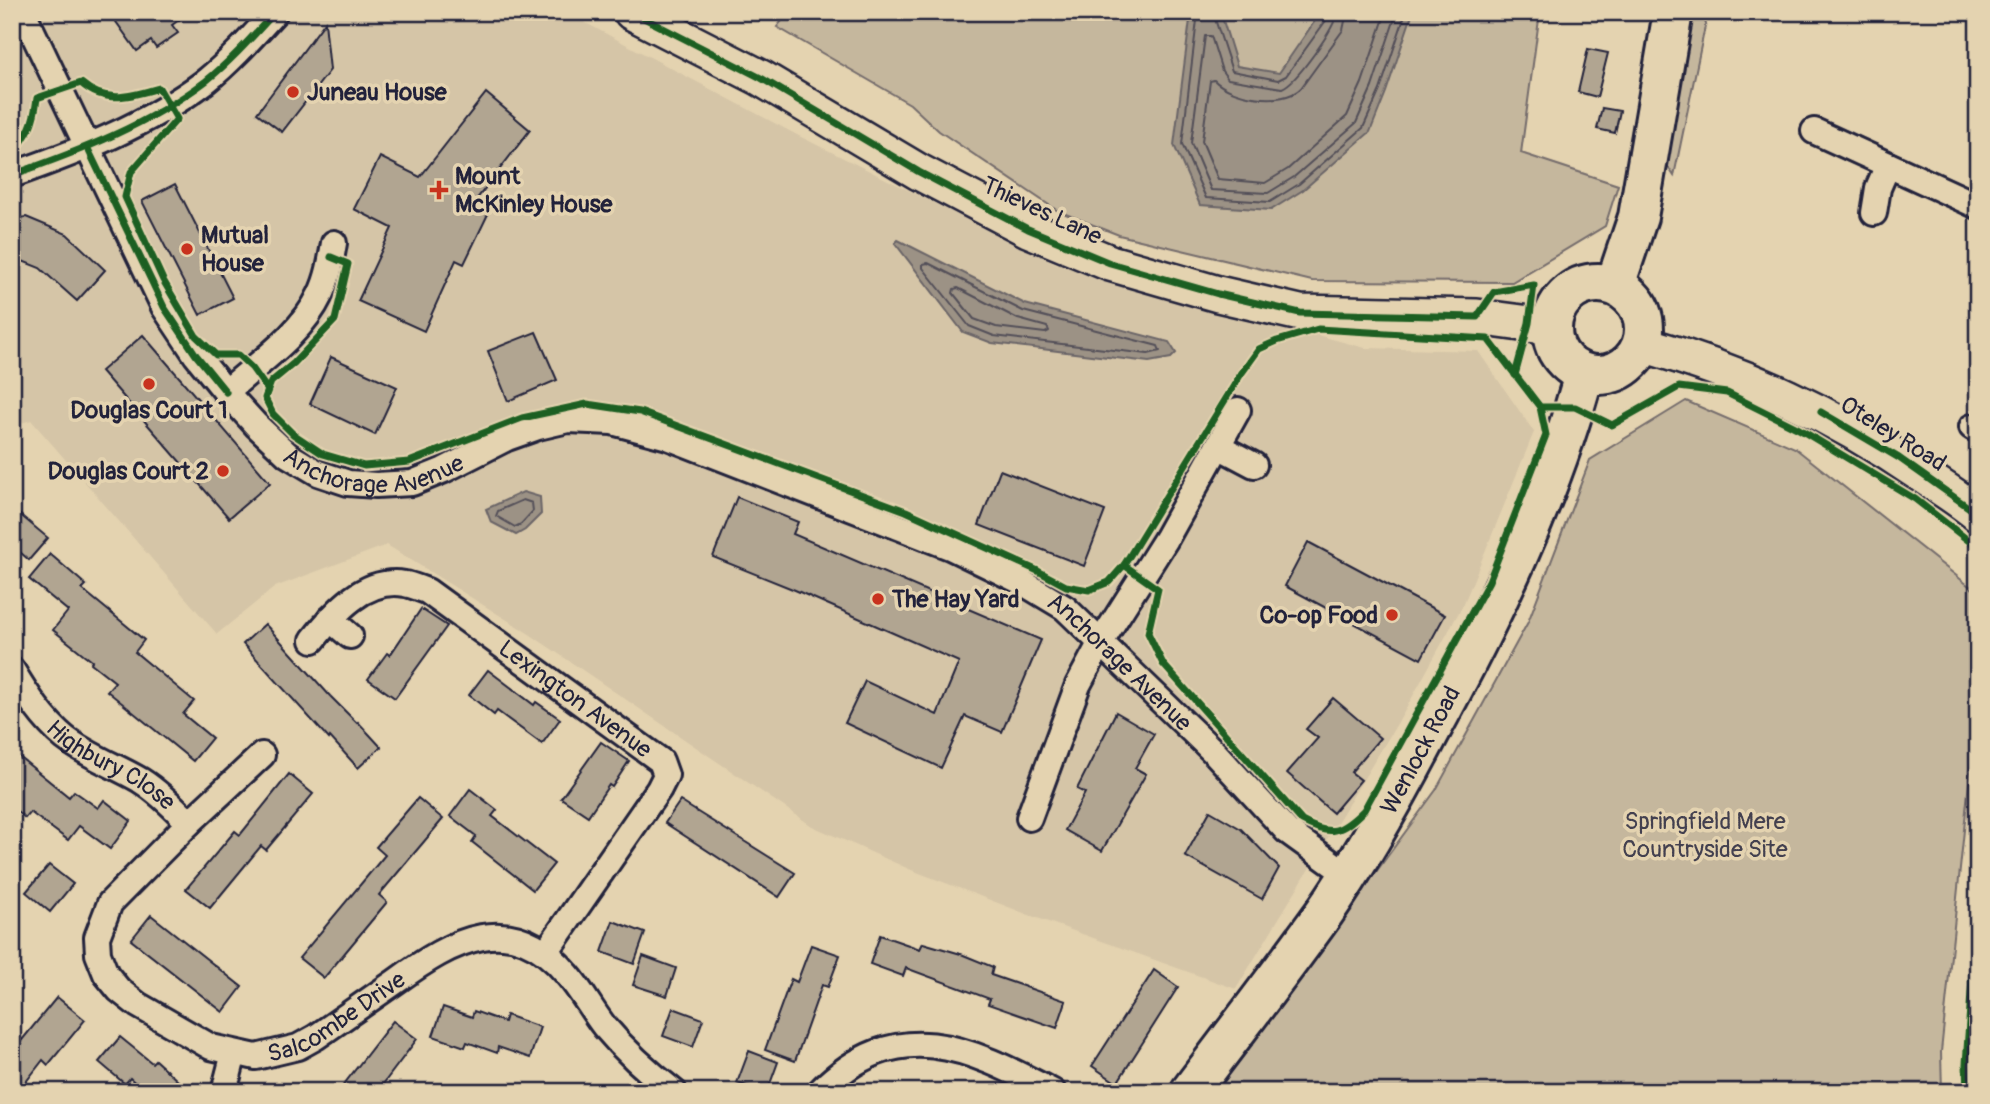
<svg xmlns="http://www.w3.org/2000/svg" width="1990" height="1104" font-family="Pangolin,sans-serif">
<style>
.built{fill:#d5c5a7}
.green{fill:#c5b79d;stroke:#746c6c;stroke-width:2}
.water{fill:#9c9285;stroke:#6b6567;stroke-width:2}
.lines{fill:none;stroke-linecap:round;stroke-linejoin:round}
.shore{stroke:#534f59;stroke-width:2}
.building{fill:#b1a591;stroke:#22223b;stroke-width:2}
.street-casing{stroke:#22223b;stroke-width:30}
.secondary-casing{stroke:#22223b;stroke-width:40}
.primary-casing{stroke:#22223b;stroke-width:44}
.street{stroke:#e4d3b0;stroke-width:24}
.secondary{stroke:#e4d3b0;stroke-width:35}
.primary{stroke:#e4d3b0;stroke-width:38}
.cycleway-casing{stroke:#e4d3b0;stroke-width:11}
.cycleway{stroke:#1b5e20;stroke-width:7}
.poi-dot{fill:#c8321e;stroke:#e4d3b0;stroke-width:2.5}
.labels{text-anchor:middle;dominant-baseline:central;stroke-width:7;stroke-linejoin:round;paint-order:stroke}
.poi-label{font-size:24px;font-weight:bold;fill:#22223b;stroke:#e4d3b0;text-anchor:start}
.street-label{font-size:24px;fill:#22223b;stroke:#e4d3b0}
.park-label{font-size:24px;fill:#43404f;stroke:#e4d3b0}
</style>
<rect width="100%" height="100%" fill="#e4d3b0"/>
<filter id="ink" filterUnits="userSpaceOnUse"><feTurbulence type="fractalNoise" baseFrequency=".0143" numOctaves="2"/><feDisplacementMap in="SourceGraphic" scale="14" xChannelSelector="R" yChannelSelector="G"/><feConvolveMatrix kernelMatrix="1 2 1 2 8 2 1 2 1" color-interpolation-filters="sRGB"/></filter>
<g filter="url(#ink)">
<!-- built -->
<polygon class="built" points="12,12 565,12 799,136 1057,264 1365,348 1478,351 1534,432 1464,603 1403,714 1236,989 1029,915 909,869 812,826 528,633 387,545 275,587 217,634 31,420 12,426"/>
<!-- green -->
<g class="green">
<polygon points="789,12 920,12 932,19 936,12 1540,12 1521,153 1618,185 1605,226 1512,282 1312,281 1119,235 1058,211 939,131 910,104 777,27"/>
<polygon points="1685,12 1708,12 1674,176 1664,161"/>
<polygon points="1686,401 1795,448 1978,593 1978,695 1941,1052 1942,1092 1215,1092 1436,790 1528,622 1590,460"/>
</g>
<!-- water -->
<g class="water">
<polygon points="1191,12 1224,12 1222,17 1237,66 1279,73 1321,12 1413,12 1386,92 1370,132 1303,190 1271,210 1200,205 1174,145"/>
<polygon points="898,240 1025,304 1169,342 1176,353 1171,358 1149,362 992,343 963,332 895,243"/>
<polygon points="523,492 540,497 541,514 525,530 516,535 491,522 486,509"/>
</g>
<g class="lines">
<!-- shore -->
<g class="shore">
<polyline points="1198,12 1182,144 1206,198 1270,202 1299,184 1363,128 1380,90 1406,12"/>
<polyline points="1216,12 1215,19 1232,71 1278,80 1286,76 1327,19 1328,12"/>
<path d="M 1337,12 C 1336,27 1296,83 1282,88 L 1228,79 L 1222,71 L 1211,36 L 1205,36 L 1191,143 L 1211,190 L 1268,193 L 1294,177 L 1356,123 L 1372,87 L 1397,12"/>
<path d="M 1347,12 L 1343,30 L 1301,88 C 1283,107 1230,97 1214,80 L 1210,81 L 1202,141 L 1218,179 L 1265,183 L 1288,169 L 1347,116 L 1362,83 L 1386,12"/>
<polygon points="928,263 1023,311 1158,346 1160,351 1148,354 994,336 969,326 923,268 923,264"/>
<polygon points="958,288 1018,319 1047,327 1049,331 1045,333 996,327 974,319 953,293 954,289"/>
<polygon points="523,500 532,503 533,511 521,524 515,527 496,516 498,511"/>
</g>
</g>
<!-- building -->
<g class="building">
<polygon points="109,12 190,12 172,25 178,33 156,48 151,41 137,51"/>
<polygon points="325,22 330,70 282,132 257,113"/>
<polygon points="1588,49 1608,53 1597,97 1578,92"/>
<polygon points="486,93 530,130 473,204 489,212 464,264 456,260 424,331 358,301 392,228 354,209 380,157 420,177"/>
<polygon points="1602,108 1620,111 1615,133 1597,129"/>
<polygon points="175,184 233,298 200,315 142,201"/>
<polygon points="26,217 67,234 105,270 77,301 40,268 20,260 12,261 12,219"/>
<polygon points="536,332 557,380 508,401 488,351"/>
<polygon points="143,335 270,483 229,518 101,371"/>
<polygon points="331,357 397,387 375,435 310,404"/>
<polygon points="1000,470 1105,511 1084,566 979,525"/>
<polygon points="737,497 798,522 793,534 1041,640 1002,732 965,716 941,768 845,723 865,681 937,715 959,662 795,590 713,557"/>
<polygon points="12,508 48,538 29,560 12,545"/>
<polygon points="1308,542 1445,615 1421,659 1285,586"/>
<polygon points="50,554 86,585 82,589 144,640 135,652 194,701 183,714 212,738 193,761 107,691 115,682 91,663 92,661 53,630 68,611 29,579"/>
<polygon points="421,609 447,626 395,698 368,679 387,653 390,655"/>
<polygon points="265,624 330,696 357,723 358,722 381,747 358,768 330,737 329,739 243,644"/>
<polygon points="488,670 534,705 536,702 560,719 542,744 497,711 494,715 469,695"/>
<polygon points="1333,698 1380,738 1351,772 1361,780 1333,813 1287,773 1318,738 1306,729"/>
<polygon points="1116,712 1154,734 1135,768 1146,774 1102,851 1065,830 1085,793 1077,789"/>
<polygon points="601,742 629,761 612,787 609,785 588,816 561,798"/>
<polygon points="12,751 69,797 74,791 98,808 104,800 131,821 110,849 79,826 68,840 30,812 25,818 12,807"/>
<polygon points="289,774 313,794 266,850 261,846 210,908 186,889 235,831 240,835"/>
<polygon points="470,789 497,810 492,816 554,864 533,890 472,842 476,836 450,816"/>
<polygon points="418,798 443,819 379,895 387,902 324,978 299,958 385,855 376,847"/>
<polygon points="680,801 795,873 779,897 665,823"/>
<polygon points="1210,811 1241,829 1279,868 1262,899 1185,856"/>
<polygon points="49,865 73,884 50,912 26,892"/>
<polygon points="151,915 242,987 223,1012 131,940"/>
<polygon points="613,921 645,933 634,964 602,952"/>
<polygon points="880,935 920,949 923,943 961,954 993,967 991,975 1066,1001 1057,1028 988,1004 990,999 906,968 903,976 870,964"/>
<polygon points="811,945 840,955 828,987 822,985 795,1061 765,1050 791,979 797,982"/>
<polygon points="643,956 676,968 667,996 633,985"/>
<polygon points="1154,970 1178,987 1117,1083 1092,1066"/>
<polygon points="57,997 85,1020 48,1065 43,1060 18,1092 12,1092 12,1032 22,1040"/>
<polygon points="443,1007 472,1017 474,1011 504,1022 506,1015 540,1027 530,1058 498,1047 497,1053 467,1042 465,1047 433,1036"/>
<polygon points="673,1008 703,1019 693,1047 663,1036"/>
<polygon points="393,1021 417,1039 377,1092 338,1092"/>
<polygon points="120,1037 152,1063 155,1060 190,1092 145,1092 130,1078 125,1084 99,1062"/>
<polygon points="749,1051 778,1062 767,1092 737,1083"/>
</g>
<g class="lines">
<defs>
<g id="street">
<path id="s1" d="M 23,12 L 164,307 L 196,355 L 226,392 L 256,425 L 288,455 L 318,473 L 348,483 L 376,485 L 412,483 L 444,470 L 507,438 L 538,427 L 568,420 L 612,422 L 668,437 L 950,547 L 1020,581 L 1065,608 L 1216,754 L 1287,831 L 1348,875"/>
<polyline points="1814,131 1978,206"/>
<path d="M 12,175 C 80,151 148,125 206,81 C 231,61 253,36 275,12"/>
<polyline points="1874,213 1878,188 1888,165"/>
<path d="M 226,392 C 258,363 301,335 320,295 C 328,279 331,261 334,243"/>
<polyline points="1972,427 1978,430"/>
<polyline points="1218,446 1254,465"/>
<polyline points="330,619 350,636"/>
<path id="s2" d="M 313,640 C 335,612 365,577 405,584 C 412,585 420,589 427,591 L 661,761 L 666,775 L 659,789 L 546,952"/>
<path id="s3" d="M 12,670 C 27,695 43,720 65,738 C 88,756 116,766 140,780 C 159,792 174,807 189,823"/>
<path id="s4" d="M 262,755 L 189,823 L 110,903 L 97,937 L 98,954 L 106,974 L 119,990 L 138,1005 L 211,1047 L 256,1057 L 298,1047 L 316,1037 C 342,1019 369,1000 395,982 C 453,940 511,907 567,974 C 581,990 591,1009 604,1026 C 625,1051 648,1072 674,1092"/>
<polyline points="1029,818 1078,685 1101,642 1166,539 1238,410"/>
<polyline points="224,1092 234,1053"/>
<path d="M 819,1092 C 898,1013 967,1047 1053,1092"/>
</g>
<g id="secondary">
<polyline points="632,12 761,78 919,172 1028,229 1110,263 1218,294 1300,313 1477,317 1551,327"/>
<path d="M 1642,344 C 1746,374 1832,413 1921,474 C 1940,487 1960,499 1978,514"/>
</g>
<g id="primary">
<circle cx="1598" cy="329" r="46"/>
<polyline points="1615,285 1638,217 1673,12"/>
<path id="s5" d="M 1190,1092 C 1235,1032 1281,973 1324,913 C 1363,857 1397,795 1429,734 C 1490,622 1551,498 1584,374"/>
</g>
</defs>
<!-- street casing -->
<use href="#street" class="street-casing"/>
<!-- secondary casing -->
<use href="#secondary" class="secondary-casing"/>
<!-- primary casing -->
<use href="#primary" class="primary-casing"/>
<!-- street -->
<use href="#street" class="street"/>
<!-- secondary -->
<use href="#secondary" class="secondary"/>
<!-- primary -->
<use href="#primary" class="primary"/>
<defs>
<g id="cycleway">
<polyline points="632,12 761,78 919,172 1028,229 1110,263 1218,294 1300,313 1477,317 1494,292 1534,285 1529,323 1515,375"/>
<polyline points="88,149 164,307 196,355 226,392"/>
<path d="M 12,154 C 29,134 34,123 37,98 L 81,83 C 106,105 131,96 159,88 L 177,119 L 131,172 L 125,197 L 163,280 L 196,336 L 216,355 L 238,355 L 252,368 L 267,389"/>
<path d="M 12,175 C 80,151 148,125 206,81 C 231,61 253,36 275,12"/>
<polyline points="331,257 348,264 335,320 294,363 271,382 265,398 273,414 293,434 323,454 364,466 409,462 522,418 587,404 640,412 906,511 1038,571 1066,586 1089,590 1109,582 1124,565 1241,374 1259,349 1277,341 1318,329 1488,339 1540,407 1575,407 1612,425 1679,387 1727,393 1799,429 1915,499 1978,548"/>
<polyline points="1821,412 1899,458 1978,514"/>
<path d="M 1124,565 L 1158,589 L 1148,633 L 1163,664 L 1302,821 C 1331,837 1341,833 1364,810 L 1489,581 L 1546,435 L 1540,407"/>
<polyline points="1967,1092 1966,1064 1978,894"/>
</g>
</defs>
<!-- cycleway casing -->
<use href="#cycleway" class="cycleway-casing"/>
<!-- cycleway -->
<use href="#cycleway" class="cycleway"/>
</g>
</g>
<!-- markers -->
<g class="poi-dot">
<circle cx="293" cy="92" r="7"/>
<path d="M435.5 179.5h7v7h7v7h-7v7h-7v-7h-7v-7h7z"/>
<circle cx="187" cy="249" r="7"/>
<circle cx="149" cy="384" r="7"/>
<circle cx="223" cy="471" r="7"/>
<circle cx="878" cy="599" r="7"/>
<circle cx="1392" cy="615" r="7"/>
</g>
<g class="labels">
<!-- poi labels -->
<g class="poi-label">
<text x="307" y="92">Juneau House</text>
<text x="455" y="176">Mount<tspan x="455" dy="28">McKinley House</tspan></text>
<text x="201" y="235">Mutual<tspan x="201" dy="28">House</tspan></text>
<text x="149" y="410" text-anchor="middle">Douglas Court 1</text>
<text x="209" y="471" text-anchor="end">Douglas Court 2</text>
<text x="892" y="599">The Hay Yard</text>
<text x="1378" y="615" text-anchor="end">Co-op Food</text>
</g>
<!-- street labels -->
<g class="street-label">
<text transform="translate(1042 211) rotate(25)">Thieves Lane</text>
<text transform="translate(1893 434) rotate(32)">Oteley Road</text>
<text stroke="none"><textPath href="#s1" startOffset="612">Anchorage Avenue</textPath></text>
<text stroke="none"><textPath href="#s1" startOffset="1432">Anchorage Avenue</textPath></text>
<text stroke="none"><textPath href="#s2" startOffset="320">Lexington Avenue</textPath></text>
<text stroke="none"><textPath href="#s5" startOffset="413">Wenlock Road</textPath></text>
<text stroke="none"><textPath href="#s3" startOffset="140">Highbury Close</textPath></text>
<text stroke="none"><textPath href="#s4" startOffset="553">Salcombe Drive</textPath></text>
</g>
<!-- park labels -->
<g class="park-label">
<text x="1705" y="821">Springfield Mere<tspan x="1705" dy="28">Countryside Site</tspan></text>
</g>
</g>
<!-- margin -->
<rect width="1990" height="1104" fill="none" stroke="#e4d3b0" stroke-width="42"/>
<rect x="21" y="21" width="1948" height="1062" fill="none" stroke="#22223b" stroke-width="2.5" filter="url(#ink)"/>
</svg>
